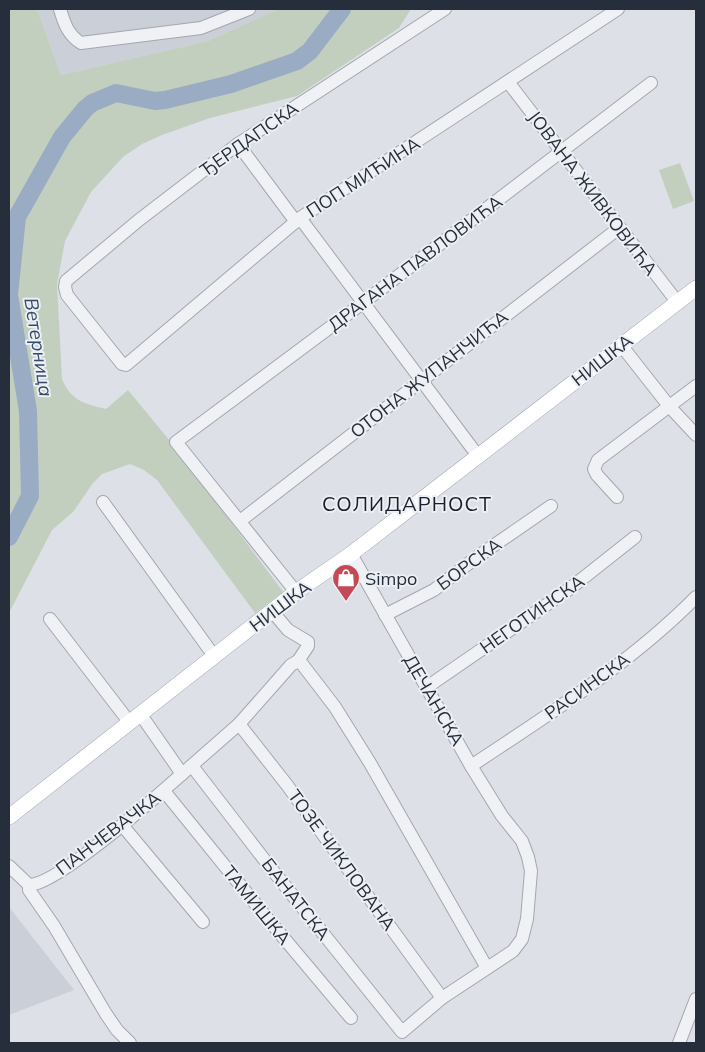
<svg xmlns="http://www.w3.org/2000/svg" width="705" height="1052" font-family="Mulish,sans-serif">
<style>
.built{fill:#cbcfd7}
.green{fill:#c2cfbe}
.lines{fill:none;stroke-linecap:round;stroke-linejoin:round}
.river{stroke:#9aacc4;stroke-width:18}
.minor-casing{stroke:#a3a7af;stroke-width:14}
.major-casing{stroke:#9da4b0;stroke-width:16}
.minor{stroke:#eff1f4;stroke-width:12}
.major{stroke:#fff;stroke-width:15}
.labels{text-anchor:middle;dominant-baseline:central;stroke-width:4;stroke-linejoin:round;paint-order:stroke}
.street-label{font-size:18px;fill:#272e3b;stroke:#eceff3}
.poi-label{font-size:18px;fill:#272e3b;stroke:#eceff3;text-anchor:start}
.water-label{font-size:19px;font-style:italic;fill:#354b6c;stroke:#eceff3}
.quarter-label{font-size:20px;letter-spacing:1px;fill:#1a1f2b;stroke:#eceff3}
</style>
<rect width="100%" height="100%" fill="#dde0e6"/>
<!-- built -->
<g class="built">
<polygon points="37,9 278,9 208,41 61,75"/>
<polygon points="9,907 74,990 9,1015"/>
</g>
<!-- green -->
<g class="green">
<path d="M 9,9 L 37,9 L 61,75 L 208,41 L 278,9 L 411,9 L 399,28 L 297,96 L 210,118 L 162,135 L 142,144 L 123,157 L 91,192 L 65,241 L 57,284 L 62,379 C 71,401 85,404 106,409 L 128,390 L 175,447 L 283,592 L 255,613 L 157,480 L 144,470 L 130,464 L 102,474 L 93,483 L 73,512 L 52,530 L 9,613 Z"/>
<polygon points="680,163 694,201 673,209 659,170"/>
</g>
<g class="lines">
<!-- river -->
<polyline class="river" points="9,537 30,496 28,411 9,295 17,217 62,137 85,109 92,103 116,93 155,101 165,100 231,84 297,61 310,51 342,9"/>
<defs>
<g id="minor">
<path d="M 60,9 C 64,23 68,35 81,43 L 201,28 L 249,9"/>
<polyline points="445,9 238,144 139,220 66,281 65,287 67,295 122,364 126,365 300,218 618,9"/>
<polyline points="508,82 678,303"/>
<polyline points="238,144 296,222"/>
<polyline points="300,218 478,456"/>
<polyline points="621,345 669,406 696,435"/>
<polyline points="617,497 597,475 594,469 598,460 696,386"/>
<polyline points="103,502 214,656"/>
<polyline points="240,521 619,228"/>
<polyline points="296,592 176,442 364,302 651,83"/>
<polyline points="272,611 288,630 308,642 308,646 298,661"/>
<polyline points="385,615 434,590 477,557 551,506"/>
<polyline points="50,619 130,723"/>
<polyline points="427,687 568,590 635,537"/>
<polyline points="141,715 182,774 239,724 291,665 298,661 302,664 335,707 370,763 487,968"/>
<polyline points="239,724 287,785 442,998"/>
<polyline points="192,766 270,867 402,1032 442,998 513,951 522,939 527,919 531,871 528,857 522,841 502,816 471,766 351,554"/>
<path d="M 471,766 C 549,714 631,663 696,597"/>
<polyline points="164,791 267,918 351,1018"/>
<polyline points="122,825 203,922"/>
<path d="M 9,866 L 29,885 C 57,885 157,796 182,774"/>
<polyline points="29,885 29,890 54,926 106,1014 117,1030 130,1043"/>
<polyline points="679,1043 696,999"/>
</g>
<polyline id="major" points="9,817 296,592 351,554 696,288"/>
</defs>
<!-- minor casing -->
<use href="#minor" class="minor-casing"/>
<!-- major casing -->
<use href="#major" class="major-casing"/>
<!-- minor -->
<use href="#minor" class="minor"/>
<!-- major -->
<use href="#major" class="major"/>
</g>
<!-- icons -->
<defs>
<symbol id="shop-pin" viewBox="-11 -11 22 30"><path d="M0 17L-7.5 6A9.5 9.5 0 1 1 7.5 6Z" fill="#c44956" stroke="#eceff3"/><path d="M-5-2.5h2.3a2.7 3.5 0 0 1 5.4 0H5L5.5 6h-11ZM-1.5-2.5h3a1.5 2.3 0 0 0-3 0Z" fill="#fff"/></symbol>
</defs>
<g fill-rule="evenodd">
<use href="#shop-pin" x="330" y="562" width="32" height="43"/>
</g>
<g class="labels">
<!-- street labels -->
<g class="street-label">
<text transform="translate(249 139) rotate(-35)">ЂЕРДАПСКА</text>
<text transform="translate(363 177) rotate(-33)">ПОП МИЋИНА</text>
<text transform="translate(593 193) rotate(53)">ЈОВАНА ЖИВКОВИЋА</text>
<text transform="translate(415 263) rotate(-37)">ДРАГАНА ПАВЛОВИЋА</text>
<text transform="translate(602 360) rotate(-38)">НИШКА</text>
<text transform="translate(429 374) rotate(-38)">ОТОНА ЖУПАНЧИЋА</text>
<text transform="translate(469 564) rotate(-36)">БОРСКА</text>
<text transform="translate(280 606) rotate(-37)">НИШКА</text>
<text transform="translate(532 614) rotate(-35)">НЕГОТИНСКА</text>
<text transform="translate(587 686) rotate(-36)">РАСИНСКА</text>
<text transform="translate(434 700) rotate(60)">ДЕЧАНСКА</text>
<text transform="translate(108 833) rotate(-37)">ПАНЧЕВАЧКА</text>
<text transform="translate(342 860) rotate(54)">ТОЗЕ ЧИКЛОВАНА</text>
<text transform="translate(296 899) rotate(52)">БАНАТСКА</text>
<text transform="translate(257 905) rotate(51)">ТАМИШКА</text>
</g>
<!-- poi labels -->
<g class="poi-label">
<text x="365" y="578">Simpo</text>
</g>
<!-- water labels -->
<g class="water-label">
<text transform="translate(39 347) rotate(81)">Ветерница</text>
</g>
<!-- quarter labels -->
<g class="quarter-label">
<text x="407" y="503">СОЛИДАРНОСТ</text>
</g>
</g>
<!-- border -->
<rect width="705" height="1052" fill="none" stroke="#272e3b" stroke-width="20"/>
</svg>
